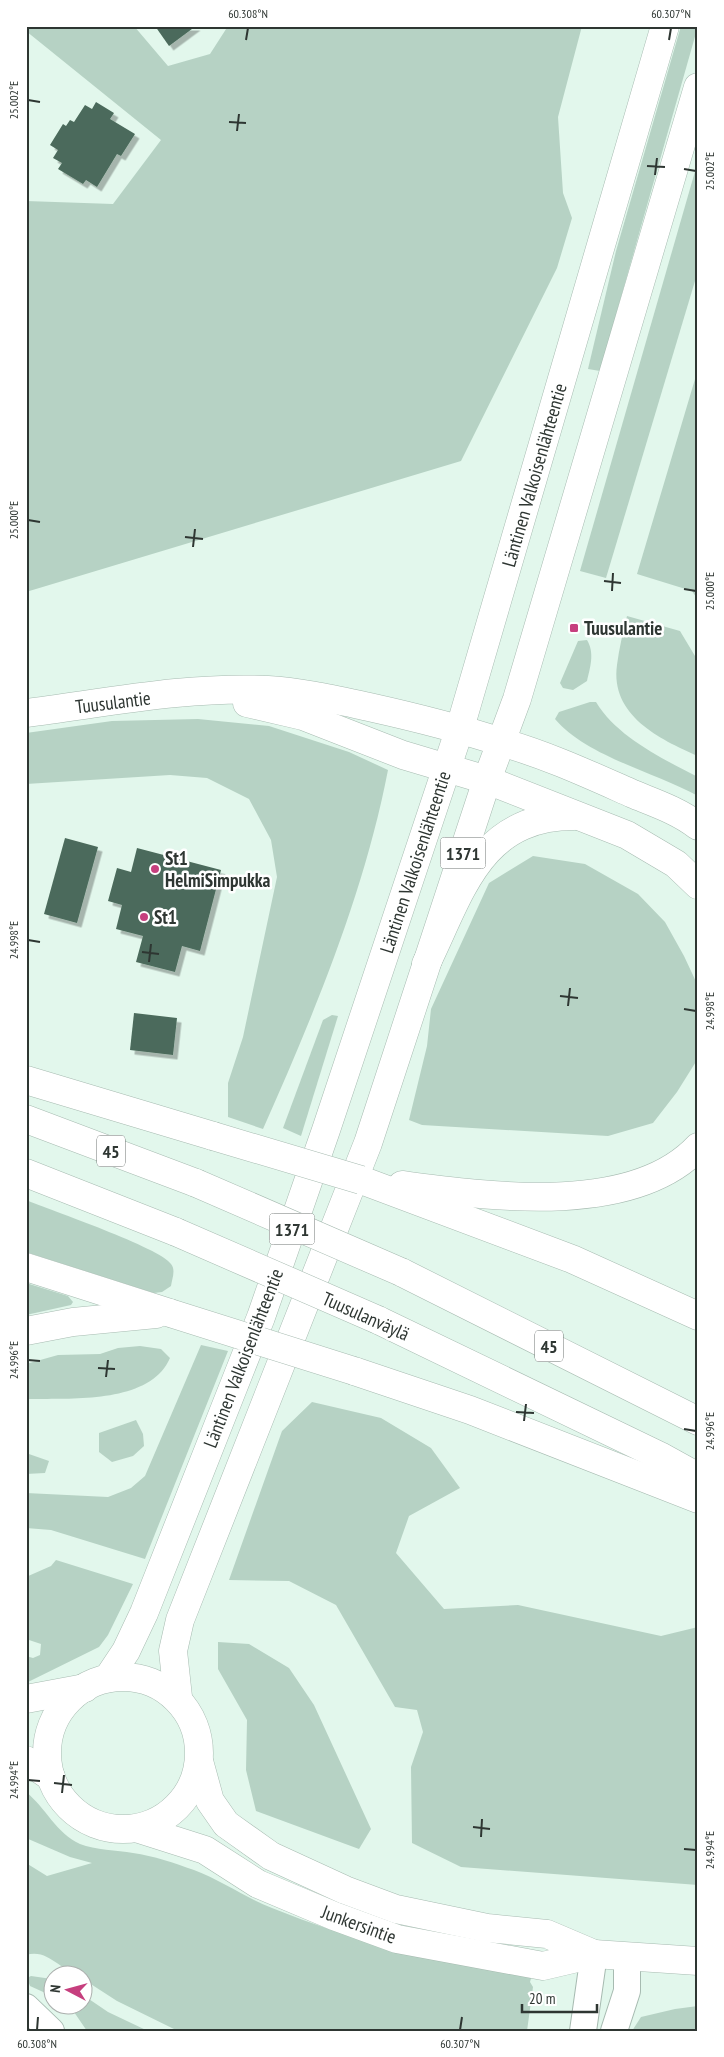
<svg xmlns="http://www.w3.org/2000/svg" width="724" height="2057" font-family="'PT Sans Narrow',sans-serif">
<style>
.green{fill:#b6d2c4}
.building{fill:#4b6b5b;filter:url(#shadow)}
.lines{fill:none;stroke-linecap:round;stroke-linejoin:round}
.minor-casing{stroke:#a7bbb1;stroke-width:28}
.major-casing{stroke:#a7bbb1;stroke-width:29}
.highway-casing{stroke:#a7bbb1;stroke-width:29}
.minor{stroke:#fff;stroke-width:26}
.major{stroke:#fff;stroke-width:28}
.highway{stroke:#fff;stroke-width:28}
.highway-bridge-casing{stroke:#a7bbb1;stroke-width:29;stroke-linecap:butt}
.highway-bridge{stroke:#fff;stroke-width:28}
.ticks{fill:none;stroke:#2e3632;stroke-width:2}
.poi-dot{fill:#c63f7e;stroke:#fff;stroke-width:2}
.labels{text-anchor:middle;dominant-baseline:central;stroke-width:5;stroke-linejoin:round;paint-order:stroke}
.shield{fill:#fff;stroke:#6d7270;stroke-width:1}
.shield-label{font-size:18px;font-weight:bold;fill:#2e3632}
.street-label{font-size:19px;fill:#2e3632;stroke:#fff}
.poi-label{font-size:19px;font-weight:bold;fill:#2e3632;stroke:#fff;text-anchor:start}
.neatline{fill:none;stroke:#2e3632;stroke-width:2}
.ticks-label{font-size:12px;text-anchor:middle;fill:#2e3632}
</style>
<defs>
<filter id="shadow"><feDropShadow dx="4.5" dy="4.5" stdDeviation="0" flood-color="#0004"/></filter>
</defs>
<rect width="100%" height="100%" fill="#e2f7ec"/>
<!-- green -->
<g class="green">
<polygon points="26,26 134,26 168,66 210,54 228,26 582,26 558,117 563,193 572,218 557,268 461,461 26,592 26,201 113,204 161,140 26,31"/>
<polygon points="681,26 698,26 600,371 588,369 616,251"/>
<polygon points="698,161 698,271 606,578 580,571"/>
<polygon points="698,369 698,600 692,591 637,574"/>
<path d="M 627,616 L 680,631 L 698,661 L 698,756 C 659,739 610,715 617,665 C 619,649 623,632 627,616 Z"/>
<path d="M 587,640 C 595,653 590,668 587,681 L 573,690 L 563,688 L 560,683 L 578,641 Z"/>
<path d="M 590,702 L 596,702 C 617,737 663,759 698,777 L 698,796 C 654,772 586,756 555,719 L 559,712 Z"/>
<path d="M 198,719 L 269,726 L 349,752 L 388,770 C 364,894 314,1014 263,1129 L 228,1117 L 228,1083 L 243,1037 L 277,877 L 271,840 L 249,799 L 207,778 L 170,775 L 26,784 L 26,733 L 112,721 Z"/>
<polygon points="533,856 585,864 638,894 665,922 684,956 698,986 697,1060 677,1092 653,1123 608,1136 422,1125 409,1120 427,1046 431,1009 489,883"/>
<polygon points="332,1015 338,1016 301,1136 283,1128 323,1020"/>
<path d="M 26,1200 C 50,1210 161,1248 171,1264 C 176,1270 172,1279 171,1286 L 162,1292 L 154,1293 L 26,1252 Z"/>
<polygon points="26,1283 68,1296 73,1302 71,1305 26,1315"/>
<polygon points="201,1345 228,1351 145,1559 51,1530 26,1528 26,1493 108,1497 131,1488 145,1476"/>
<path d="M 140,1346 L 161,1349 L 170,1358 C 150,1405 68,1398 26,1399 L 26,1364 L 58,1355 L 100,1354 L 118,1348 Z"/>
<polygon points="312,1402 381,1418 431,1448 460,1488 409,1516 396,1553 444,1609 518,1605 661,1636 698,1627 698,1885 461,1867 412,1843 411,1767 423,1732 417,1710 395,1707 336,1605 289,1581 229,1580 282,1431"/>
<polygon points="136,1420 143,1434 144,1446 133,1456 112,1462 99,1452 99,1433"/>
<polygon points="26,1453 49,1461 45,1473 26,1474"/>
<polygon points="56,1560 133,1584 108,1635 99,1647 26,1683 26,1656 33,1658 40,1655 41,1644 26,1639 26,1577 51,1566"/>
<polygon points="218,1642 249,1644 289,1668 314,1705 371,1829 359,1849 256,1811 246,1770 247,1720 218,1669"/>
<path d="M 26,1792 C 46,1808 56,1833 80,1844 C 95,1850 117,1850 133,1853 C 154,1856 174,1863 194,1870 C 221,1880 246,1898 272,1908 C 356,1942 442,1964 532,1975 L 530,1982 L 533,1987 L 527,2031 L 178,2031 L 117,2001 L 83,1979 L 82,1974 C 61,1974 50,1948 26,1955 L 26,1863 L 47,1876 L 92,1863 L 70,1857 L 26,1838 Z"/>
<polygon points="31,1976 52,1979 52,1996 30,1986 27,1978"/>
<polygon points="83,1995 108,2012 148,2031 87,2031 74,2012 65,2005 82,2004"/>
<polygon points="698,2006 698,2031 632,2031 641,2017 675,2009"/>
</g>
<!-- building -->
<g class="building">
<polygon points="155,26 196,26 169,46"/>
<polygon points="96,102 114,113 110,119 135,134 121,156 117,154 97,187 86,180 83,184 58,169 62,163 53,158 58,150 50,145 63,124 66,126 70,120 74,122 85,105 92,109"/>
<polygon points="65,838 98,847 77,923 44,914"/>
<polygon points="137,848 221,870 200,951 182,946 175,972 136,962 143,936 116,929 122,905 108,901 117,868 131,872"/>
<polygon points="134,1013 177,1018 173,1055 130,1050"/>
</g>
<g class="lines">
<defs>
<g id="minor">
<polyline points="26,2007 51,2031"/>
<polyline points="583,2031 594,1954"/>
<polyline points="614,2031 627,1991 627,1956"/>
</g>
<g id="major">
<polyline points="247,703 303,716 403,755 487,780"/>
<path d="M 26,713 C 105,703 188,686 268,690 C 302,692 336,700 369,707 C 414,717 458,728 501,742"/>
<circle cx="123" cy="1753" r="76"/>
<polyline points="108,1678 126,1651 144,1613 261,1317 326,1130 460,728 665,26"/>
<polyline points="178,1697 173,1651 180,1620 368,1143 487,780 517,699 698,87"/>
<polyline points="199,1761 210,1801 226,1824 271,1856 345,1890 396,1909 487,1928 547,1934 594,1954"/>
<polyline points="139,1829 205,1850 258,1884 334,1916 397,1939 543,1966 594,1954 698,1961"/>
</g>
<g id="highway">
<path d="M 501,742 C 547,755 590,775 633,794 C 655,803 679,811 698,826"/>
<polyline points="487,780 627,835 676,864 698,885"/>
<path d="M 426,964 C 461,893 479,816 574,816"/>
<polyline points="26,1080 213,1136"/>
<polyline points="26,1119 196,1183"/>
<polyline points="26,1173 176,1232"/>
<polyline points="361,1180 572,1259 698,1316"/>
<path d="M 402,1185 C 488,1196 632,1217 698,1147"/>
<polyline points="26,1267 170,1313"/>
<polyline points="401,1272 698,1421"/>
<polyline points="378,1320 660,1456 698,1477"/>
<polyline points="26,1331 73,1322 156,1314"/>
<polyline points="354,1371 470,1410 698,1499"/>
<polyline points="26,1699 85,1688"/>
<polyline points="26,1760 51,1777"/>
</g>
</defs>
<!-- minor casing -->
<use href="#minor" class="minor-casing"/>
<!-- major casing -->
<use href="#major" class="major-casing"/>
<!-- highway casing -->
<use href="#highway" class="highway-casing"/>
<!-- minor -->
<use href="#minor" class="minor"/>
<!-- major -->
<use href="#major" class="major"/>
<!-- highway -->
<use href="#highway" class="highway"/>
<defs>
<g id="highway-bridge">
<polyline points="213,1136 361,1180"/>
<polyline points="196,1183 401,1272"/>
<polyline points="176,1232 378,1320"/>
<polyline points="170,1313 354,1371"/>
</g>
</defs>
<!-- highway-bridge casing -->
<use href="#highway-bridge" class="highway-bridge-casing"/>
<!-- highway-bridge -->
<use href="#highway-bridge" class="highway-bridge"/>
</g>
<!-- ticks -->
<path class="ticks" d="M 246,40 L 248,28M 669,40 L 671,28M 28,100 L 40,102M 229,122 L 246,123M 237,131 L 239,114M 647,166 L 665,167M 684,169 L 696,171M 655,175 L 657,158M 28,520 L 40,522M 185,537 L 203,539M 193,547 L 195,529M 604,581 L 621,583M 684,589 L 696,591M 612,591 L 613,573M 28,940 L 40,942M 142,952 L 159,954M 149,962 L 151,944M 560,996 L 578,998M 568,1006 L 570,988M 684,1009 L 696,1011M 28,1360 L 40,1361M 98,1368 L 115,1369M 106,1377 L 108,1360M 516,1412 L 534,1413M 524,1421 L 526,1404M 684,1429 L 696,1431M 28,1780 L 40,1781M 54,1783 L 72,1785M 62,1793 L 64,1775M 473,1827 L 490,1829M 481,1837 L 482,1819M 684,1849 L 696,1850M 37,2030 L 38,2017M 460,2030 L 462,2017"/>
<!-- markers -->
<g class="poi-dot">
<rect x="569" y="623" width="10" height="10" rx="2.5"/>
<circle cx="155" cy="869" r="5"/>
<circle cx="144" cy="917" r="5"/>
</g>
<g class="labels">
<!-- shield labels -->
<g class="shield">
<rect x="440.5" y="837.5" width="45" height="31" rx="4"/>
<rect x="97" y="1135.5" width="28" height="31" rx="4"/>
<rect x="269.5" y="1213.5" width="45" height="31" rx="4"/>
<rect x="535" y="1330.5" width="28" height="31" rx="4"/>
</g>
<g class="shield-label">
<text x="463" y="853">1371</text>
<text x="111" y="1151">45</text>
<text x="292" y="1229">1371</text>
<text x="549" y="1346">45</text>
</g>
<!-- street labels -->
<g class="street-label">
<text transform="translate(534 475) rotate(-74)">Läntinen Valkoisenlähteentie</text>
<text transform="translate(113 702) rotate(-7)">Tuusulantie</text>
<text transform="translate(415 862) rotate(-72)">Läntinen Valkoisenlähteentie</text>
<text transform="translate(366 1316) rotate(24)">Tuusulanväylä</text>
<text transform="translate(243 1358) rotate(-69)">Läntinen Valkoisenlähteentie</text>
<text transform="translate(359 1924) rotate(20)">Junkersintie</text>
</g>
<!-- poi labels -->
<g class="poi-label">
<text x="584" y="628">Tuusulantie</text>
<text x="165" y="858">St1<tspan x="165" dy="22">HelmiSimpukka</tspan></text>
<text x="154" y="917">St1</text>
</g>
</g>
<!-- border -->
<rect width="724" height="2057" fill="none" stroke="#ffffff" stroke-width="55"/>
<!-- north arrow -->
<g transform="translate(68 1990) rotate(276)"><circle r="24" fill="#ffffff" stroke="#abafad"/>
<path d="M0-4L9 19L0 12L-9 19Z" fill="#c63f7e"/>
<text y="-8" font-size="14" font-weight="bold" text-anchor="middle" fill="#2e3632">N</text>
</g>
<!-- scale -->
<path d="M522 2004v8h75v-8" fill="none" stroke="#2e3632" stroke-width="2.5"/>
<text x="529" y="2004" font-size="15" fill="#2e3632" stroke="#ffffff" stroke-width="4" paint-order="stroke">20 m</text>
<rect x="28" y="28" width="668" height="2002" class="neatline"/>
<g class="ticks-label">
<text x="248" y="18">60.308°N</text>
<text x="671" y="18">60.307°N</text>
<text transform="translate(14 100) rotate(-90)" y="4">25.002°E</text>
<text transform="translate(710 171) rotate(-90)" y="4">25.002°E</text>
<text transform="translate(14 520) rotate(-90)" y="4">25.000°E</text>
<text transform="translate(710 591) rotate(-90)" y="4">25.000°E</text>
<text transform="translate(14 940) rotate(-90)" y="4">24.998°E</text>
<text transform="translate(710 1011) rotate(-90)" y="4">24.998°E</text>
<text transform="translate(14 1360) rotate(-90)" y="4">24.996°E</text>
<text transform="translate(710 1431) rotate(-90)" y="4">24.996°E</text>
<text transform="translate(14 1780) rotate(-90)" y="4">24.994°E</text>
<text transform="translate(710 1850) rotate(-90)" y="4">24.994°E</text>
<text x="37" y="2048">60.308°N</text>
<text x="460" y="2048">60.307°N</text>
</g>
</svg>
